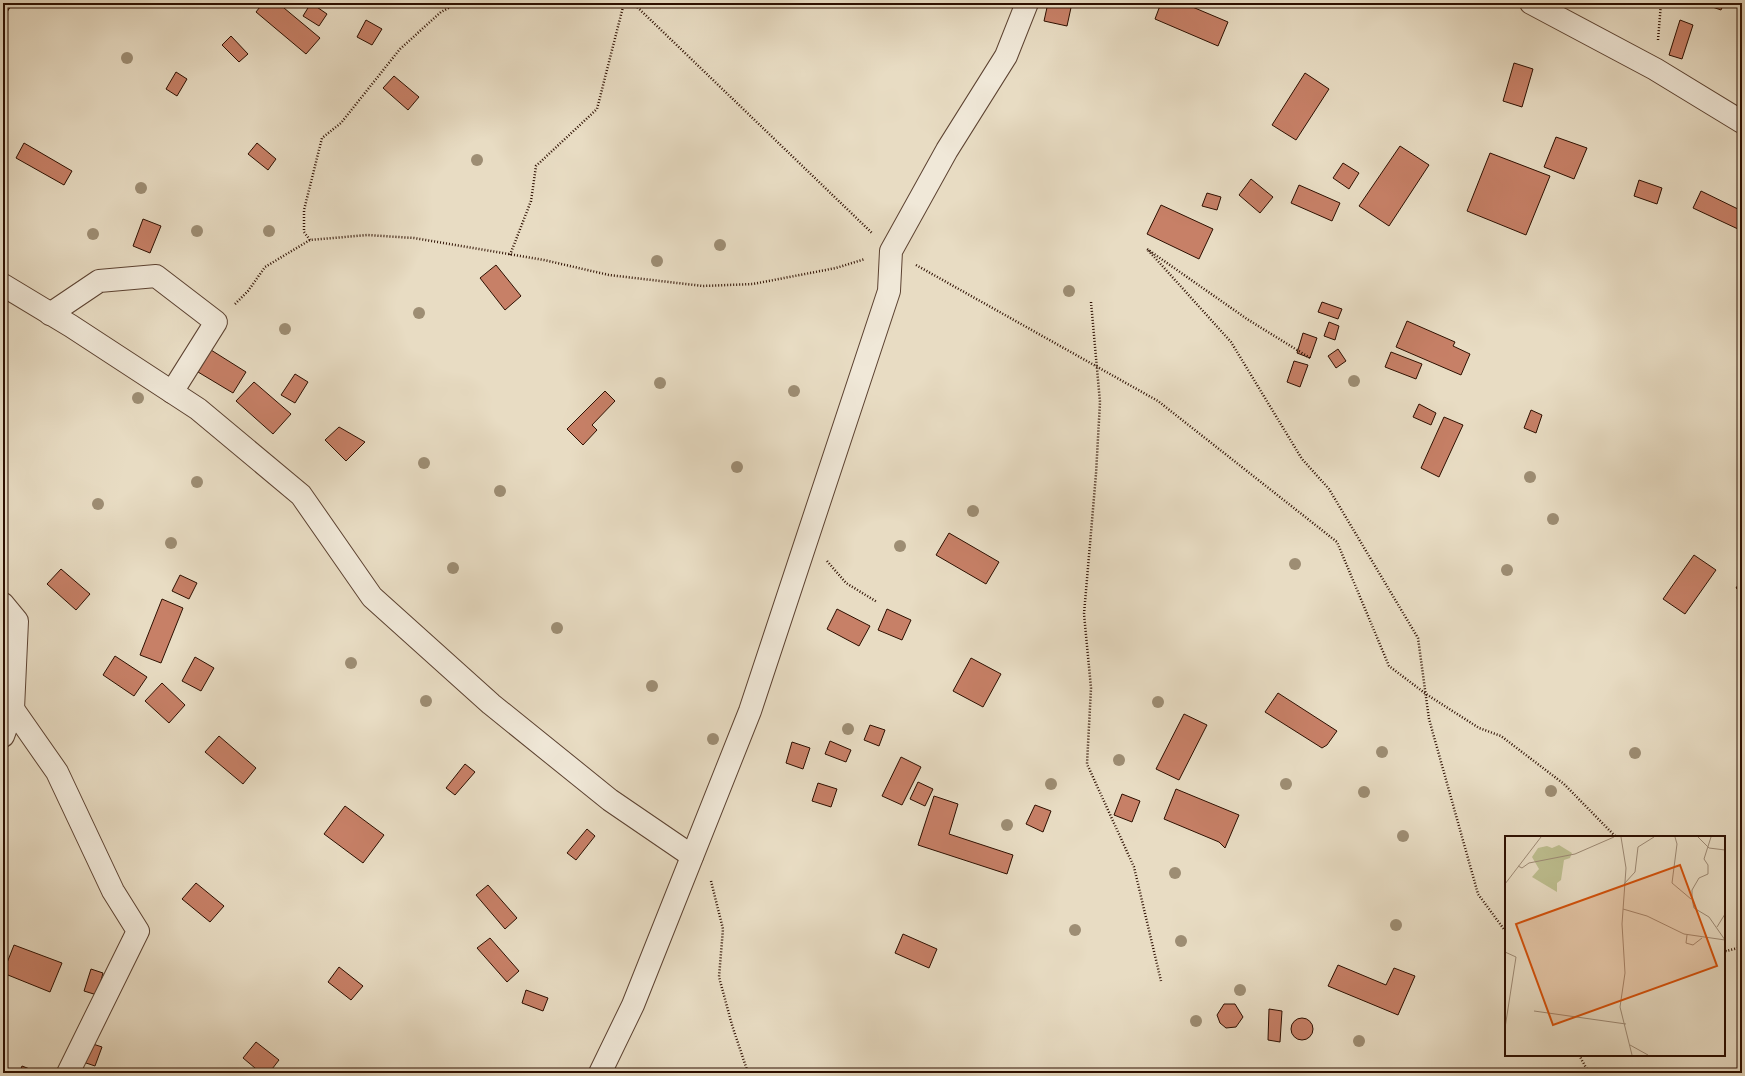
<svg xmlns="http://www.w3.org/2000/svg" width="1745" height="1076" font-family="'Sorts Mill Goudy',serif">
<style>
.building{fill:#c78067;stroke:#2d0f00}
.lines{fill:none;stroke-linecap:round;stroke-linejoin:round}
.street-casing{stroke:#5c4231;stroke-width:24}
.path{stroke:#2d0f00;stroke-width:2.5;stroke-dasharray:1 2;stroke-linecap:butt}
.street{stroke:#f0e8d8;stroke-width:22}
.tree{fill:#9d8d73}
.inset-road{fill:none;stroke:#9d8a75;stroke-width:1}
.view{fill:#d5520b;fill-opacity:0.15;stroke:#d5520b;stroke-width:2}
.inset-edge{fill:none;stroke:#2d0f00;stroke-width:2}
</style>
<rect width="100%" height="100%" fill="#e8dcc3"/>
<filter id="stains"><feTurbulence type="fractalNoise" baseFrequency=".005" numOctaves="4"/><feColorMatrix values="0 0 0 0 .2 0 0 0 0 .09 0 0 0 0 .02 0 0 0 .5 -.17"/></filter>
<radialGradient id="worn" r=".72"><stop offset=".6" stop-color="#630" stop-opacity="0"/><stop offset="1" stop-color="#630" stop-opacity=".3"/></radialGradient>
<!-- building -->
<g class="building">
<polygon points="3,3 13,3 3,18"/>
<polygon points="263,3 278,3 320,38 306,54 256,12"/>
<polygon points="311,3 327,14 319,26 303,16"/>
<polygon points="954,3 977,3 976,7"/>
<polygon points="1048,3 1072,3 1067,26 1044,21"/>
<polygon points="1161,3 1183,3 1228,22 1218,46 1155,19"/>
<polygon points="1701,3 1724,3 1721,10"/>
<polygon points="366,20 382,29 372,45 357,37"/>
<polygon points="1680,20 1693,25 1682,59 1669,55"/>
<polygon points="231,36 248,54 239,62 222,45"/>
<polygon points="1514,63 1533,69 1522,107 1503,101"/>
<polygon points="176,72 187,79 177,96 166,89"/>
<polygon points="1305,73 1329,89 1296,140 1272,125"/>
<polygon points="394,76 419,97 408,110 383,88"/>
<polygon points="1556,137 1587,148 1574,179 1544,167"/>
<polygon points="24,143 72,171 64,185 16,158"/>
<polygon points="257,143 276,159 268,170 248,154"/>
<polygon points="1400,146 1429,165 1389,226 1359,206"/>
<polygon points="1490,153 1550,176 1526,235 1467,211"/>
<polygon points="1343,163 1359,173 1349,189 1333,178"/>
<polygon points="1251,179 1273,197 1260,213 1239,195"/>
<polygon points="1639,180 1662,188 1657,204 1634,196"/>
<polygon points="1299,185 1340,203 1332,221 1291,203"/>
<polygon points="1701,191 1742,211 1742,221 1738,229 1693,208"/>
<polygon points="1207,193 1221,197 1217,210 1202,206"/>
<polygon points="1161,205 1213,229 1199,259 1147,234"/>
<polygon points="143,219 161,226 150,253 133,246"/>
<polygon points="496,265 521,296 505,310 480,278"/>
<polygon points="1322,302 1342,309 1338,319 1318,312"/>
<polygon points="1407,321 1455,342 1453,346 1470,354 1461,375 1396,347"/>
<polygon points="1329,322 1339,326 1335,340 1324,336"/>
<polygon points="1303,333 1317,338 1310,358 1297,353"/>
<polygon points="1338,349 1346,361 1336,368 1328,356"/>
<polygon points="211,350 246,372 233,393 198,372"/>
<polygon points="1391,352 1422,364 1416,379 1385,367"/>
<polygon points="1294,361 1308,365 1300,387 1287,382"/>
<polygon points="295,374 308,382 295,403 281,395"/>
<polygon points="254,382 291,414 273,434 236,401"/>
<polygon points="605,391 615,401 592,425 597,430 583,445 567,429"/>
<polygon points="1419,404 1436,413 1431,425 1413,417"/>
<polygon points="1531,410 1542,415 1536,433 1524,428"/>
<polygon points="1444,417 1463,425 1439,477 1421,468"/>
<polygon points="339,427 365,442 346,461 325,440"/>
<polygon points="949,533 999,562 986,584 936,555"/>
<polygon points="1694,555 1716,570 1685,614 1663,599"/>
<polygon points="61,569 90,594 76,610 47,584"/>
<polygon points="180,575 197,583 189,599 172,591"/>
<polygon points="1742,579 1742,592 1736,588"/>
<polygon points="162,599 183,608 161,663 140,655"/>
<polygon points="837,609 870,626 859,646 827,629"/>
<polygon points="887,609 911,620 902,640 878,630"/>
<polygon points="115,656 147,677 134,696 103,675"/>
<polygon points="195,657 214,668 201,691 182,681"/>
<polygon points="971,658 1001,674 983,707 953,691"/>
<polygon points="162,683 185,705 169,723 145,701"/>
<polygon points="1278,693 1337,731 1327,745 1322,748 1265,712"/>
<polygon points="1184,714 1207,725 1179,780 1156,769"/>
<polygon points="870,725 885,730 879,746 864,740"/>
<polygon points="219,736 256,768 243,784 205,752"/>
<polygon points="830,741 851,750 846,762 825,754"/>
<polygon points="792,742 810,748 803,769 786,763"/>
<polygon points="901,757 921,767 902,805 882,796"/>
<polygon points="465,764 475,772 455,795 446,788"/>
<polygon points="918,782 933,789 925,806 910,799"/>
<polygon points="818,783 837,789 831,807 812,801"/>
<polygon points="1176,789 1239,815 1225,848 1219,842 1164,819"/>
<polygon points="1122,794 1140,801 1132,822 1114,815"/>
<polygon points="934,796 958,804 949,834 1013,855 1007,874 918,845"/>
<polygon points="1035,805 1051,811 1043,832 1026,824"/>
<polygon points="345,806 384,835 363,863 324,834"/>
<polygon points="587,829 595,836 576,860 567,853"/>
<polygon points="196,883 224,906 210,922 182,899"/>
<polygon points="488,885 517,918 505,929 476,895"/>
<polygon points="903,934 937,949 929,968 895,953"/>
<polygon points="490,938 519,971 507,982 477,948"/>
<polygon points="14,945 62,963 50,992 3,973"/>
<polygon points="1338,965 1386,985 1394,968 1415,976 1398,1015 1328,986"/>
<polygon points="339,967 363,986 351,1000 328,982"/>
<polygon points="91,969 103,973 97,995 84,991"/>
<polygon points="526,990 548,998 543,1011 522,1003"/>
<polygon points="1224,1004 1235,1004 1243,1017 1236,1027 1226,1028 1220,1023 1217,1015"/>
<polygon points="1269,1009 1282,1011 1280,1042 1268,1040"/>
<circle cx="1302" cy="1029" r="11"/>
<polygon points="256,1042 279,1060 269,1073 261,1073 243,1058"/>
<polygon points="90,1043 102,1047 95,1066 83,1062"/>
<polygon points="22,1066 40,1073 19,1073"/>
</g>
<g class="lines">
<defs>
<g id="street">
<polyline points="1531,3 1655,69 1742,122"/>
<polyline points="3,285 71,326 198,409 301,495 372,597 491,704 610,800 692,856"/>
<polyline points="50,314 99,281 156,276 216,322 172,392"/>
<polyline points="3,604 17,621 13,709 3,736"/>
<polyline points="13,709 57,772 113,891 138,931 68,1073"/>
<polyline points="600,1073 633,1005 750,711 889,291 891,251 947,150 1006,56 1027,3"/>
</g>
</defs>
<!-- street casing -->
<use href="#street" class="street-casing"/>
<!-- path -->
<g class="path">
<polyline points="633,3 872,233"/>
<polyline points="1658,40 1661,3"/>
<polyline points="310,240 304,232 304,210 322,138 341,123 400,49 441,12 458,3"/>
<polyline points="510,255 531,201 536,166 597,109 624,3"/>
<polyline points="916,265 1158,401 1337,542 1389,666 1426,694 1479,728 1501,736 1564,784 1616,837"/>
<polyline points="1091,302 1100,402 1096,474 1084,614 1091,688 1087,764 1134,867 1161,981"/>
<polyline points="235,304 248,291 265,267 310,240 367,235 414,238 544,260 609,275 703,286 753,284 836,268 865,259"/>
<polyline points="1310,358 1247,319 1147,249 1231,342 1302,459 1329,489 1418,638 1429,719 1478,894 1506,932"/>
<polyline points="827,561 846,583 877,602"/>
<polyline points="711,881 723,929 719,977 732,1025 748,1073"/>
<polyline points="1724,948 1726,951 1742,947"/>
<polyline points="1579,1055 1589,1073"/>
</g>
<!-- street -->
<use href="#street" class="street"/>
</g>
<!-- trees -->
<g class="tree">
<circle cx="127" cy="58" r="6"/>
<circle cx="477" cy="160" r="6"/>
<circle cx="141" cy="188" r="6"/>
<circle cx="197" cy="231" r="6"/>
<circle cx="269" cy="231" r="6"/>
<circle cx="93" cy="234" r="6"/>
<circle cx="720" cy="245" r="6"/>
<circle cx="657" cy="261" r="6"/>
<circle cx="1069" cy="291" r="6"/>
<circle cx="419" cy="313" r="6"/>
<circle cx="285" cy="329" r="6"/>
<circle cx="1354" cy="381" r="6"/>
<circle cx="660" cy="383" r="6"/>
<circle cx="794" cy="391" r="6"/>
<circle cx="138" cy="398" r="6"/>
<circle cx="424" cy="463" r="6"/>
<circle cx="737" cy="467" r="6"/>
<circle cx="1530" cy="477" r="6"/>
<circle cx="197" cy="482" r="6"/>
<circle cx="500" cy="491" r="6"/>
<circle cx="98" cy="504" r="6"/>
<circle cx="973" cy="511" r="6"/>
<circle cx="1553" cy="519" r="6"/>
<circle cx="171" cy="543" r="6"/>
<circle cx="900" cy="546" r="6"/>
<circle cx="1295" cy="564" r="6"/>
<circle cx="453" cy="568" r="6"/>
<circle cx="1507" cy="570" r="6"/>
<circle cx="557" cy="628" r="6"/>
<circle cx="351" cy="663" r="6"/>
<circle cx="652" cy="686" r="6"/>
<circle cx="426" cy="701" r="6"/>
<circle cx="1158" cy="702" r="6"/>
<circle cx="848" cy="729" r="6"/>
<circle cx="713" cy="739" r="6"/>
<circle cx="1382" cy="752" r="6"/>
<circle cx="1635" cy="753" r="6"/>
<circle cx="1119" cy="760" r="6"/>
<circle cx="1051" cy="784" r="6"/>
<circle cx="1286" cy="784" r="6"/>
<circle cx="1551" cy="791" r="6"/>
<circle cx="1364" cy="792" r="6"/>
<circle cx="1007" cy="825" r="6"/>
<circle cx="1403" cy="836" r="6"/>
<circle cx="1175" cy="873" r="6"/>
<circle cx="1396" cy="925" r="6"/>
<circle cx="1075" cy="930" r="6"/>
<circle cx="1181" cy="941" r="6"/>
<circle cx="1240" cy="990" r="6"/>
<circle cx="1196" cy="1021" r="6"/>
<circle cx="1359" cy="1041" r="6"/>
</g>
<!-- overview -->
<g transform="translate(1505 836)">
<rect width="220" height="220" fill="#e8dcc3"/>
<path d="M 54,9 L 67,17 L 65,22 L 59,24 L 56,44 L 52,47 L 52,56 L 27,41 L 34,33 L 27,21 L 33,12 L 42,10 L 47,12 Z" fill="#bdbe8f"/>
<path class="inset-road" d="M 116,1 L 121,32 L 117,88 L 120,137 L 115,171 L 127,219M 170,1 L 172,8 L 167,47 L 186,63M 193,1 L 204,12 L 220,14M 206,1 L 199,23 L 203,29 L 203,38 L 194,42 L 187,54 L 187,63 L 189,72 L 204,81 L 220,104M 13,30 L 17,32 L 24,27 L 70,18 L 109,1M 0,48 L 36,1M 119,48 L 130,36 L 133,11 L 149,1M 118,73 L 142,80 L 179,98 L 220,104M 212,91 L 220,78M 182,99 L 181,107 L 188,109 L 197,102M 0,116 L 11,121 L 0,192M 29,175 L 121,188M 125,209 L 143,219"/>
<path class="view" d="M 175,29 L 212,130 L 48,189 L 11,88 Z"/>
<rect width="220" height="220" class="inset-edge"/>
</g>
<!-- margin -->
<rect width="1745" height="1076" fill="none" stroke="#e8dcc3" stroke-width="16"/>
<rect x="4" y="4" width="1737" height="1068" fill="none" stroke="#2d0f00" stroke-width="2"/>
<rect x="8" y="8" width="1729" height="1060" fill="none" stroke="#2d0f00"/>
<rect width="100%" height="100%" filter="url(#stains)"/>
<rect width="100%" height="100%" fill="url(#worn)"/>
</svg>
